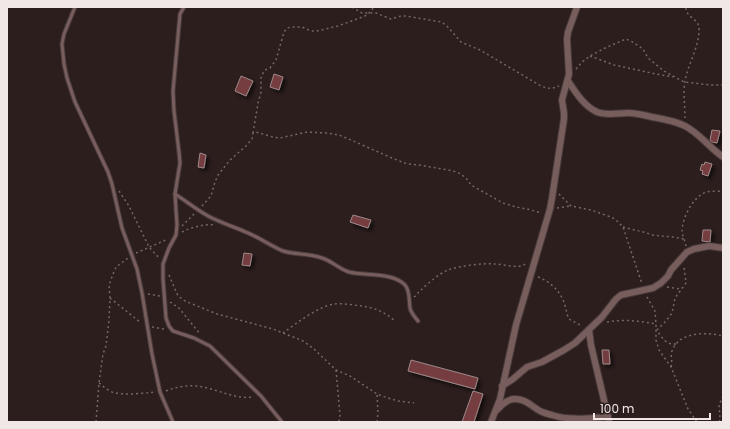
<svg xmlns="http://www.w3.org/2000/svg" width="730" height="429" font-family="Poppins,sans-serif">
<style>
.building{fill:#753c40;stroke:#9d8989;filter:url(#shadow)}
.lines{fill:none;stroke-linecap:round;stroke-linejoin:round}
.service-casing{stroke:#493a3a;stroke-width:5}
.minor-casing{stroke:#493a3a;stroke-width:8}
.path{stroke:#756767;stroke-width:1.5;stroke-dasharray:2 3;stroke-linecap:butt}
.service{stroke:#785d5d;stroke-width:3}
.minor{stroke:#785d5d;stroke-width:6}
</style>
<defs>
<filter id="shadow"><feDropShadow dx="3" dy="3" stdDeviation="2" flood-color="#0009"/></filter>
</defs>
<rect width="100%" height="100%" fill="#2d1e1e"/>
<!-- building -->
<g class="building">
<polygon points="274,74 283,77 279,90 270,87"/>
<polygon points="241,76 253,81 246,96 235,91"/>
<polygon points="712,130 720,131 717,143 712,142 710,140"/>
<polygon points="200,153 206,155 204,168 198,167"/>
<polygon points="705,162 712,164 708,176 702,174 703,171 700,170 702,164 704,165"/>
<polygon points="353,215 371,220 368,228 350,222"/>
<polygon points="703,230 711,230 710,242 702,241"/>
<polygon points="244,253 252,254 250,266 242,265"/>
<polygon points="602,350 609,350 610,364 603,364"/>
<polygon points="411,360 478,378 475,389 408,371"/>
<polygon points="473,391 483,394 474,422 462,422"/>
</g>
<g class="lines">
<defs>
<g id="service">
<polyline points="75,7 64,34 62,44 64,64 67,78 75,102 108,172 112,184 122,228 137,269 142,293 152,354 160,392 173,422"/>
<polyline points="184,7 180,14 173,91 174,111 179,152 180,163 175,194 177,225 176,235 169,248 163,264 163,279 166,318 169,326 173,331 194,338 210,346 261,396 282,422"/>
<path d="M 175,194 C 186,201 197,210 208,216 C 221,223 235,227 248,233 C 260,238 271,246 283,251 C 296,255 309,253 322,258 C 332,261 339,269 349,272 C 365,276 393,272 405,285 C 410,290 409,301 410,308 C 411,313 415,317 418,321"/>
</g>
<g id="minor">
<path d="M 568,81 C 576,93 584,106 597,112 C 607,116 618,113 628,113 C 636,113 644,115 652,117 C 663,119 675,121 685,126 C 699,133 710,148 723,157"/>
<polyline points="589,330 591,345 608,417"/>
<polyline points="502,386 513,379 527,367 542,362 564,350 575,343 602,317 616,299 621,295 653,288 661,283 668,276 671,270 687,252 694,249 709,246 723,248"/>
<path d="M 497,410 C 502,405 507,399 515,399 C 526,399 531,406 540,411 C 544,413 548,414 552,415 C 570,421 589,418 608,417 L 609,422"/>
<polyline points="491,422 500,399 516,325 550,209 552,198 564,119 564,113 562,100 569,74 567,39 568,32 577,7"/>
</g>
</defs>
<!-- service casing -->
<use href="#service" class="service-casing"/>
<!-- minor casing -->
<use href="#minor" class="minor-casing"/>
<!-- path -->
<g class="path">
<path d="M 352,7 L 362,13 L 376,13 L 391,19 L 401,16 L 406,16 L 441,22 L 446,25 L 461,42 L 480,50 L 541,86 C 548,89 552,89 559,86"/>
<polyline points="590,56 614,65 656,74 673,77"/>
<polyline points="576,69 582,62 590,56 605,48 626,39 631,41 643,49 648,58 664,71 684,82 711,85 723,85"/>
<path d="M 685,118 C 685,108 683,90 685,81 C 688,64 699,47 699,30 C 700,18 685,18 686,7"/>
<polyline points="253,133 258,103 261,92 261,78 263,73 265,70 270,68 276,60 284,32 287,28 292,27 302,27 311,31 317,31 338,26 365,16 369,13 374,7"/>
<polyline points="119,191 129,206 149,247 160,259"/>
<polyline points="559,194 571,206 591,210 608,216 615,219 623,227 642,284"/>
<polyline points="202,206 211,196 215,182 218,175 230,160 246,146 252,139 253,133 256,132 273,137 280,138 307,132 327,133 339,135 351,140 392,158 402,162 408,164 419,165 448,170 457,172 462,175 466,178 471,185 503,203 516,207 527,209 542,213"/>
<polyline points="557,208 571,206"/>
<polyline points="182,226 195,213"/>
<polyline points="623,227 647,233 652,235 673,237 684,239"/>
<path d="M 182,232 C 192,227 203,224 215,225"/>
<path d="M 686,246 C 685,241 682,235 682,230 C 683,217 692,199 704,193 C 709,190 717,192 723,191"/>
<polyline points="136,253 168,239"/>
<polyline points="169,275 178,296 185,301 217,314 273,329 303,341 314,349 336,370 350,376 377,394 388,398 398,401 414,403"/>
<path d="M 538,277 C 549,281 558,289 563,300 C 566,306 566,313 569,319 L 582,326"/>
<polyline points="667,287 681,289"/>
<polyline points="148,294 160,296"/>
<path d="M 414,297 C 417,295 418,292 421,290 C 427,284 440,273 448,270 C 459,266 482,263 494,264 C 505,264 518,270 527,263"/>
<polyline points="647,297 655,311 656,324 656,340 659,350 671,367 688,409 697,422"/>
<polyline points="110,298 135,318 141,323"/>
<polyline points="170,302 179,308 200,334"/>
<path d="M 607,322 C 623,319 640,321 656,324"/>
<polyline points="152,327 164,329"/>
<path d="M 283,333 C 297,323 317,307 334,304 C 342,303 353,305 362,306 C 375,308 385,312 395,321"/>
<path d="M 676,344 C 666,345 662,338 657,330 L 666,321 L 672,313 L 675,298 L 686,283 L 684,267"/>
<path d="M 671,367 C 673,361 670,356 672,351 C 679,331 707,332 723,336"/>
<polyline points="336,370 340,415 340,419 338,422"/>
<path d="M 99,383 C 103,386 107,390 112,392 C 125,396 142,393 156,392"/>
<path d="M 166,391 C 181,385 195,384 211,389 C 225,393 239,399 253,397"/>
<polyline points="96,422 99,383 103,354 106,346 109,320 110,298 109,285 113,274 116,267 128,258"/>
<polyline points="377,422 378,413 377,394"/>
<polyline points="719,422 720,419 719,405 723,396"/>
</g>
<!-- service -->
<use href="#service" class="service"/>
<!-- minor -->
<use href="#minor" class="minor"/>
</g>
<!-- border -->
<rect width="730" height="429" fill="none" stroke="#f2e7e7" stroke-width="16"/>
<!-- scale -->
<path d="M594 413v6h116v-6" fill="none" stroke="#f2e7e7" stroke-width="2"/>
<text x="600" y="413" font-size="12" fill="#f2e7e7" stroke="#2d1e1e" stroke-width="3" paint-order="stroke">100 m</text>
</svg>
